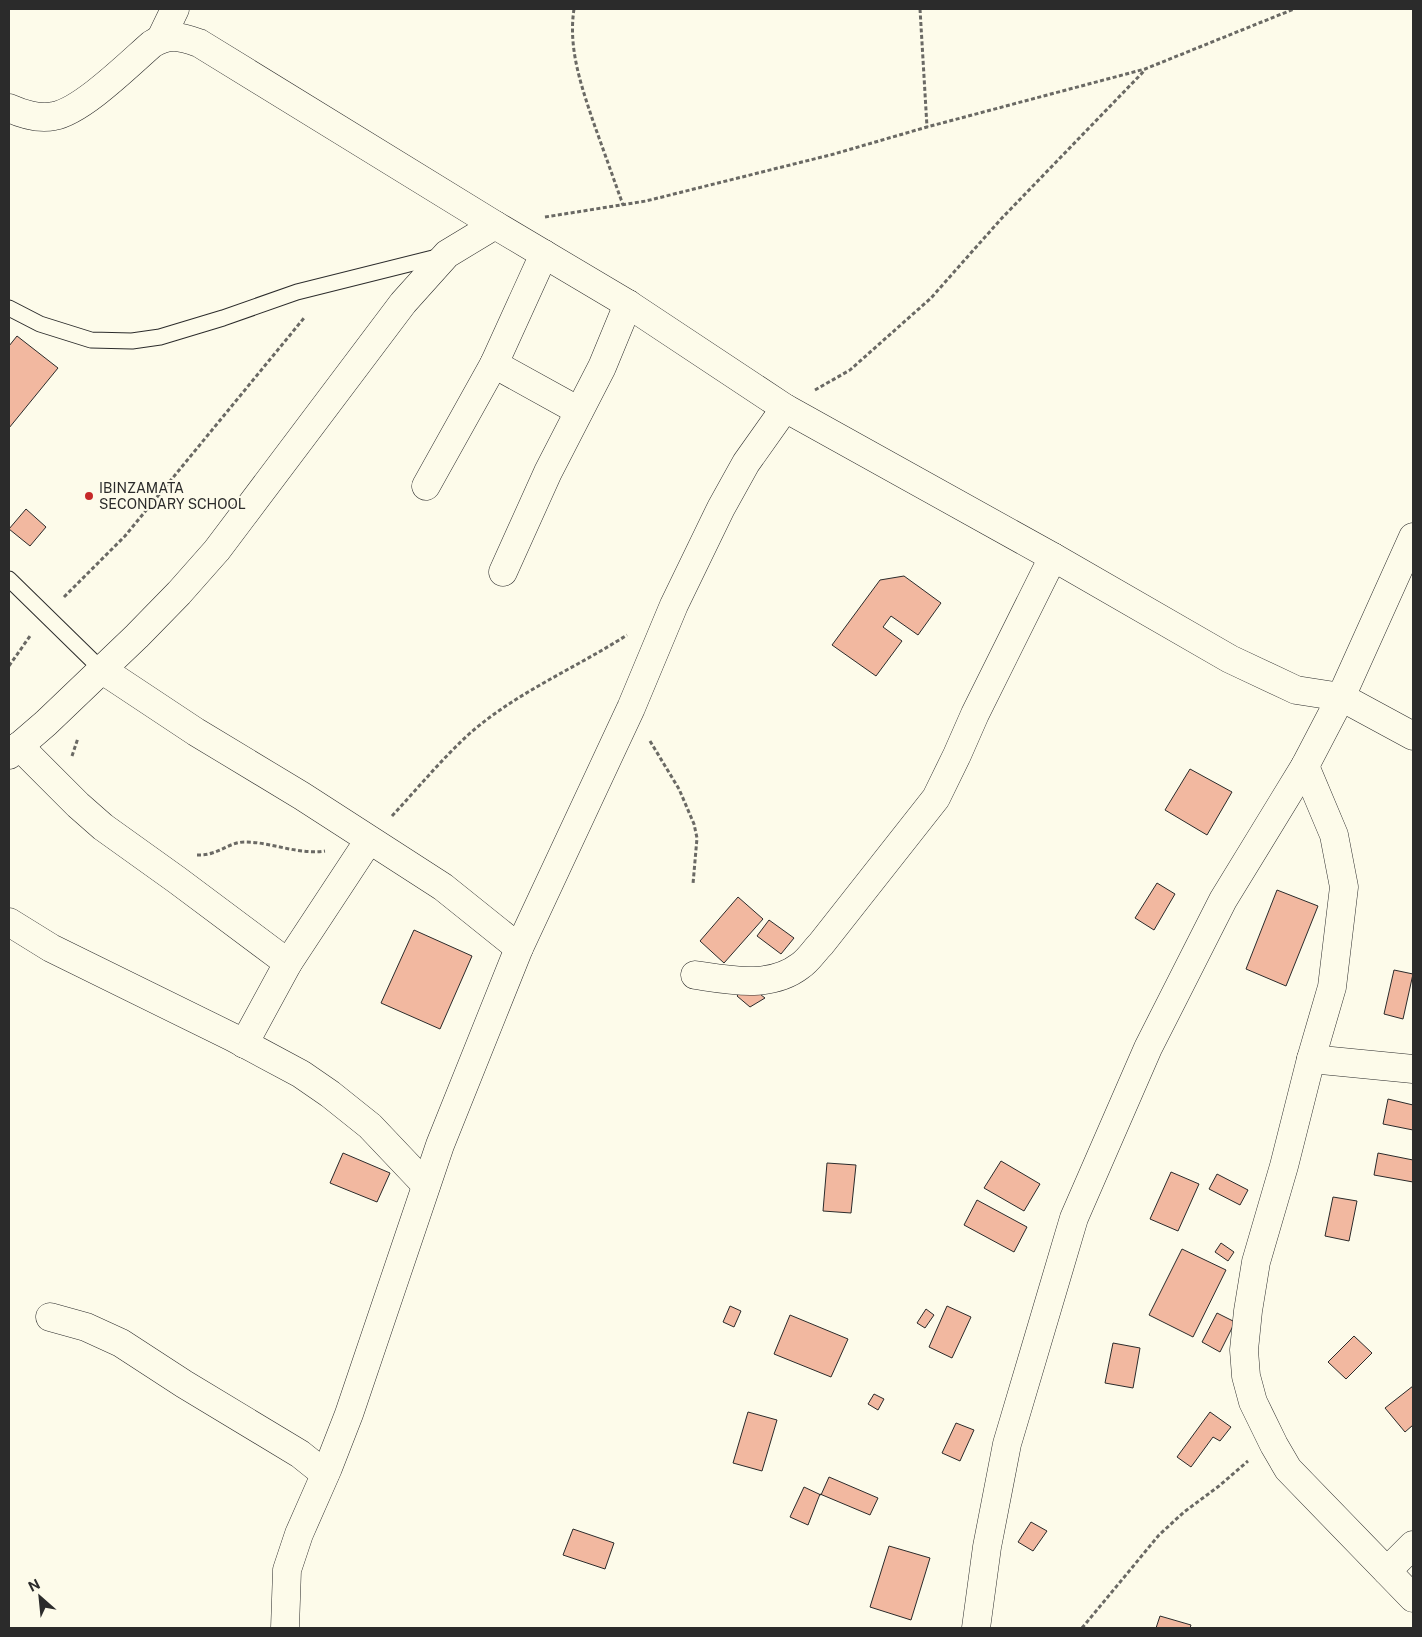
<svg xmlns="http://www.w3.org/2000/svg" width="1422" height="1637" font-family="'Public Sans',sans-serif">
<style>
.building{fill:#f2b8a0;stroke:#2b2b2b}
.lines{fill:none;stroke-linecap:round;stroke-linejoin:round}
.service-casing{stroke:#2b2b2b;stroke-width:17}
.minor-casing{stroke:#2b2b2b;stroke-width:29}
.path{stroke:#6a6964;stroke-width:3;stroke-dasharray:4 2.5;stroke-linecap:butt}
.service{stroke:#fdfbea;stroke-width:15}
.minor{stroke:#fdfbea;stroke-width:28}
.poi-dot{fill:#c62828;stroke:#fdfbea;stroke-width:2}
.labels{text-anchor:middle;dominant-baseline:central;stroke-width:4;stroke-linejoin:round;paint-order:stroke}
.poi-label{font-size:14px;fill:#2b2b2b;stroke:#fdfbea;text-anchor:start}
</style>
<rect width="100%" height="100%" fill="#fdfbea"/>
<!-- building -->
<g class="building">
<polygon points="17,336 58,368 9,428 9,346"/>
<polygon points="26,509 46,527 30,546 9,529"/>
<polygon points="904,576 941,603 918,635 891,616 883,627 902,641 876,676 832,645 880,580"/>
<polygon points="1190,769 1232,792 1207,835 1165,810"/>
<polygon points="1157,883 1175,894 1154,930 1135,918"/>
<polygon points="1277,890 1318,906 1286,986 1246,969"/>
<polygon points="738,897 763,919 724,963 700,941"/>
<polygon points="769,920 794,938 781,954 757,936"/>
<polygon points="414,930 472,956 440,1029 381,1003"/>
<polygon points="1394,970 1413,974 1403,1019 1384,1014"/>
<polygon points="747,984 765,998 750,1007 737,996"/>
<polygon points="1388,1099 1413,1105 1413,1130 1383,1124"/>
<polygon points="343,1153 390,1173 377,1202 330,1183"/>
<polygon points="1378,1153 1413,1160 1413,1182 1374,1175"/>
<polygon points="1001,1161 1040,1184 1024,1211 984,1188"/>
<polygon points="827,1163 856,1165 851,1213 823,1211"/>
<polygon points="1171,1172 1199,1184 1178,1231 1150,1219"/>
<polygon points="1217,1174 1248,1190 1240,1205 1209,1189"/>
<polygon points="1333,1197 1357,1201 1349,1241 1325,1236"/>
<polygon points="977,1200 1027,1227 1014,1252 964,1225"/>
<polygon points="1221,1243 1234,1252 1228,1261 1215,1252"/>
<polygon points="1182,1249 1226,1270 1193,1337 1149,1315"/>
<polygon points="730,1306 741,1311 734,1327 723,1322"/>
<polygon points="947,1306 971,1317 952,1358 929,1347"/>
<polygon points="926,1309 934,1315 925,1328 917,1323"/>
<polygon points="1217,1313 1235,1322 1220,1352 1202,1342"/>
<polygon points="790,1315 848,1339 831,1377 774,1354"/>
<polygon points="1354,1336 1372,1353 1346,1379 1328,1362"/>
<polygon points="1113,1343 1140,1348 1133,1388 1105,1383"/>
<polygon points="1413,1386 1413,1425 1405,1432 1385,1408"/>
<polygon points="874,1394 884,1399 878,1410 868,1404"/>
<polygon points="748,1412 777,1420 762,1471 733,1463"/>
<polygon points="1210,1412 1231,1427 1220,1441 1213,1437 1191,1467 1177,1457"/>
<polygon points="956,1423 974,1430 960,1461 942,1453"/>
<polygon points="829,1477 878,1498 870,1515 820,1494 808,1525 790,1517 804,1487 821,1495"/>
<polygon points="1031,1522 1047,1531 1033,1551 1018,1542"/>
<polygon points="573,1529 614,1543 605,1569 563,1555"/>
<polygon points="889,1546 930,1558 911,1620 870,1607"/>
<polygon points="1160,1616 1191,1625 1190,1628 1156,1628"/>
</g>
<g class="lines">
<defs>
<g id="service">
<polyline points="9,308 40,324 91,340 132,341 160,337 223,318 297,292 441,256"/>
<polyline points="9,579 101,669"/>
</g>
<g id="minor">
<polyline points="161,38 175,9"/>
<path d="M 9,108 C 22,114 40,119 54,116 C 82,111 129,64 152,44 C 170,33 181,37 199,43 L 495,225 L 628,304 L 785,408 L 1053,557 L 1230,659 L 1296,690 L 1341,697 L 1413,736"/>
<polyline points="494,364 579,411"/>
<polyline points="426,486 494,364 544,254"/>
<polyline points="503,572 548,472 602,367 628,304"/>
<polyline points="101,669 196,732 302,796 443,887 519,948"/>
<polyline points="19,746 78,805 103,827 177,880 288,963"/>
<polyline points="9,755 46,723 137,636 179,593 217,550 403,303 447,254 495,225"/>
<polyline points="1305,766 1334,835 1344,887 1332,987 1311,1059 1284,1166 1256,1262 1248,1311 1244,1350 1246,1376 1253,1402 1274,1445 1288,1469 1413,1598"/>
<polyline points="9,922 51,948 232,1037 301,1074 330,1094 370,1126 426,1185"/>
<path d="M 695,975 C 729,980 770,989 800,966 C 808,961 814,951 821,944 L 936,798 L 957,755 L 975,714 L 1053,557"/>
<polyline points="244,1044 288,963 369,840"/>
<polyline points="1311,1059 1413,1069"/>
<polyline points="50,1317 86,1327 121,1343 184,1384 300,1454 325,1474"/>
<polyline points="1387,1571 1413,1545"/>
<polyline points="285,1628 287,1570 299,1534 328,1468 349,1414 440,1145 519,948 631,708 674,605 721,508 746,463 785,408"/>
<polyline points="976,1628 987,1547 1007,1444 1074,1218 1148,1048 1223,900 1305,766 1341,697 1413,537"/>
</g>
</defs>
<!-- service casing -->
<use href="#service" class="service-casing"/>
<!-- minor casing -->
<use href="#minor" class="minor-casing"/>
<!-- path -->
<g class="path">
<path d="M 574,9 C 568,48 581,85 593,121 C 603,149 613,177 623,205"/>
<polyline points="920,9 927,127"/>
<polyline points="545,217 646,201 834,154 927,127 1145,69 1294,9"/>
<polyline points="815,390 850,370 931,298 1001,219 1145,70"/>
<polyline points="64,597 125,536 304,318"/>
<polyline points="9,666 30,636"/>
<polyline points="650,741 679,789 694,824 697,838 693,884"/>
<polyline points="72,756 78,738"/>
<path d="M 392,816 C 417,789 441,760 468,735 C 515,693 574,669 627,635"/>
<path d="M 197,855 C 202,855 207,855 212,853 C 223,850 232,842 245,842 C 272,842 297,855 325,851"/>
<polyline points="1082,1628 1159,1535 1184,1512 1219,1486 1248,1461"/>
</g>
<!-- service -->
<use href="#service" class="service"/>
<!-- minor -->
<use href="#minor" class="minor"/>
</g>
<!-- markers -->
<circle class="poi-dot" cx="89" cy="496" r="5"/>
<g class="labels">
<!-- poi labels -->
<g class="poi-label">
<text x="99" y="488">IBINZAMATA<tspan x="99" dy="16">SECONDARY SCHOOL</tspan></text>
</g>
</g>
<!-- border -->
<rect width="1422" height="1637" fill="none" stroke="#2b2b2b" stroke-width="20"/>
<!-- north arrow -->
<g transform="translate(40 1597) rotate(333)" stroke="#fdfbea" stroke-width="4" paint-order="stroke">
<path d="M0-4L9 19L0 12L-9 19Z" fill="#2b2b2b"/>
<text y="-8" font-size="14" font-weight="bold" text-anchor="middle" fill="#2b2b2b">N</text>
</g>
</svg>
